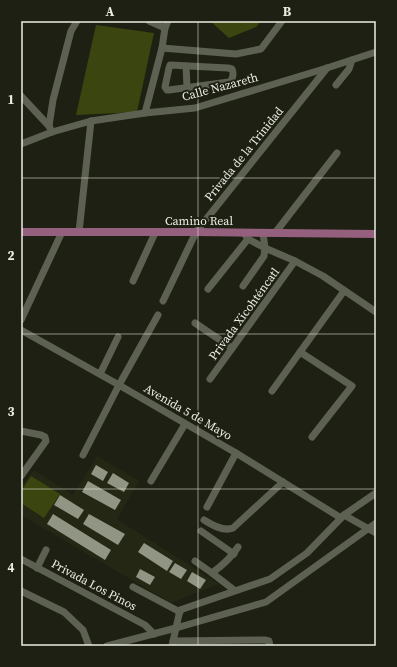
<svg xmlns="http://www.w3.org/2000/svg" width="397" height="667" font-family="'Source Serif 4',serif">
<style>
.built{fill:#232713}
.green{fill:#3b450f}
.building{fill:#919584}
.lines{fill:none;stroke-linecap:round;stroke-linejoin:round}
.minor{stroke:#5d6151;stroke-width:7}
.major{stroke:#95607d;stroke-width:8}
.grid{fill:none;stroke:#ebede4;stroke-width:1;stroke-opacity:0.55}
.labels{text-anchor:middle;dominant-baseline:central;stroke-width:4;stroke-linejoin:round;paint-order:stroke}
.street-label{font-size:12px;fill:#ebede4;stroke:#1d2012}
.neatline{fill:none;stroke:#ebede4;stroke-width:1.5}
.grid-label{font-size:13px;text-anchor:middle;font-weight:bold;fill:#ebede4}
</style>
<rect width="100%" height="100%" fill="#1d2012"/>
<!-- built -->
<polygon class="built" points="97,456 139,481 117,519 219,584 171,603 21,515 21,487 34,470 73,495"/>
<!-- green -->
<g class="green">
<polygon points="210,21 261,21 256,27 229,38"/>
<polygon points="96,25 154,33 137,112 76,115"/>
<polygon points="31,476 60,494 44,518 21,503 21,491"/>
</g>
<!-- building -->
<g class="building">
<polygon points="96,465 108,472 103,481 91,474"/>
<polygon points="113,473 129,483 124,492 107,483"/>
<polygon points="88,481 121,500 115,510 82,492"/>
<polygon points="60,495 84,510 78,519 54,505"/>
<polygon points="53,514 111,550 105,560 47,524"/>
<polygon points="89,514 125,534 118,545 83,524"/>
<polygon points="144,543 173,561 167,571 138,552"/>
<polygon points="175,563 187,570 181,579 169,572"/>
<polygon points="140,569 155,577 150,585 136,577"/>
<polygon points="192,572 206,580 200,589 187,581"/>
</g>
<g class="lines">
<!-- minor -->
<g class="minor">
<polyline points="149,21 165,28"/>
<polyline points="162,48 236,54 261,49 282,21"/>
<path d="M 170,65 L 228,68 L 232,69 C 234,73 233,77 231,81 L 229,82 L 169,90 L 167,90 L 165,87 L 169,68 Z"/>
<polyline points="186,66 187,87"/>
<polyline points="336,85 349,69 352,60"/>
<polyline points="21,96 49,126"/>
<polyline points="145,113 162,48 165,28 168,21"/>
<polyline points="52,132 49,126 53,100 71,31 77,21"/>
<polyline points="21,144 52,132 91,121 145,113 195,108 327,68 376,52"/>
<polyline points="79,232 91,121"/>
<polyline points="244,233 248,239 265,248 295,261 323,276 376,312"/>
<polyline points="275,233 337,153"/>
<polyline points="133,281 155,233"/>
<polyline points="243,286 264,256 265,248 263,233"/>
<polyline points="208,289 248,239"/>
<polyline points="163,301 196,232 327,68"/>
<polyline points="21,320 62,232"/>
<polyline points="195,323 232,348"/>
<polyline points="21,330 119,385 236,453 341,518"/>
<polyline points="300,352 352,386 312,437"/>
<polyline points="100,374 118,337"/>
<polyline points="210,379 295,261"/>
<polyline points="272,391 344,291"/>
<polyline points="21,431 41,435 45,437 46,441 21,476"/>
<polyline points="83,455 119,385 158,315"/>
<polyline points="151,481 185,424"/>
<polyline points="207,507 236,453"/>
<polyline points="344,515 376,533"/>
<path d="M 204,520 C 212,525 224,532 233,528 L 283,482"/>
<polyline points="201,531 234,554"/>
<polyline points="21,559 145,625 154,634"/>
<polyline points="195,561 212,573 234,590"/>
<polyline points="37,568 46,550"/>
<path d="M 212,573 C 223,565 231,558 238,547"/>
<polyline points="133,587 180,612"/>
<polyline points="21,591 64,612 83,630 89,646"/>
<polyline points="173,641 265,640 269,641 270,646"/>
<polyline points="107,646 176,628 266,602 376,523"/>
<polyline points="172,646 180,610 270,579 307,553 344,515 376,493"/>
</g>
<!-- major -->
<polyline class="major" points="21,232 196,232 376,234"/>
</g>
<!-- grid -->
<path class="grid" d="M 198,21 L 198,646M 21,178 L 376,178M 21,334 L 376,334M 21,489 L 376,489"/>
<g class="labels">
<!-- street labels -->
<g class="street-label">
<text transform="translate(220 87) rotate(-15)">Calle Nazareth</text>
<text transform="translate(244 154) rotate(-51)">Privada de la Trinidad</text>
<text x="199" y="221">Camino Real</text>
<text transform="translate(244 314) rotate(-54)">Privada Xicohténcatl</text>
<text transform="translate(188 412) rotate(30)">Avenida 5 de Mayo</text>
<text transform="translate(94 585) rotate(28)">Privada Los Pinos</text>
</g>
</g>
<!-- border -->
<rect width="397" height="667" fill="none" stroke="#1d2012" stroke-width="44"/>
<rect x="22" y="22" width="353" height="623" class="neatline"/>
<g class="grid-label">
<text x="110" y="16">A</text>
<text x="287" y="16">B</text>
<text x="11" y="104">1</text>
<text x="11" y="260">2</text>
<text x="11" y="416">3</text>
<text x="11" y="572">4</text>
</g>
</svg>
